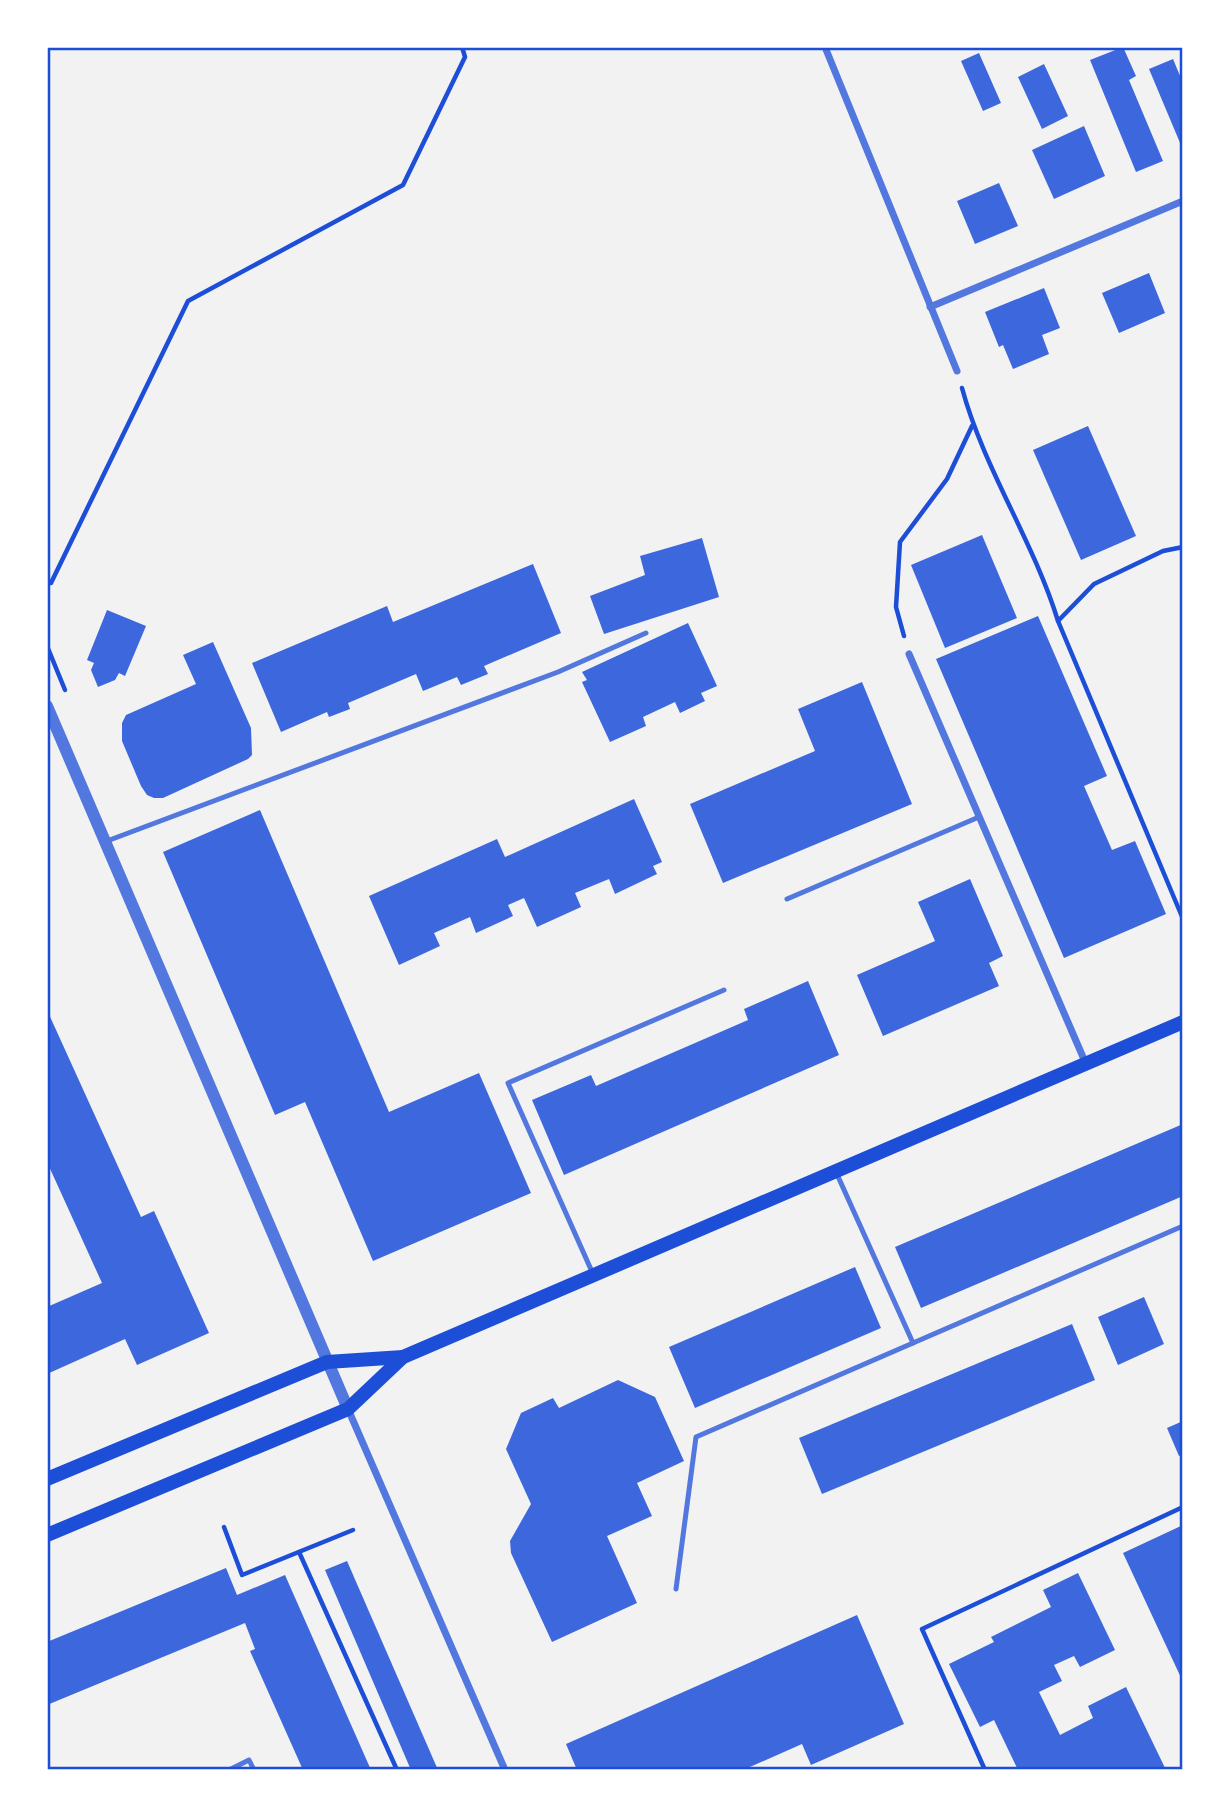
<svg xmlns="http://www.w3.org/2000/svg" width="1230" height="1817" font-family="'Golos Text',sans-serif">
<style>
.building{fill:#3d67dc}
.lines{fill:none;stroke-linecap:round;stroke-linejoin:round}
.path{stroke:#1d4ed8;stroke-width:4.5}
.service{stroke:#5277de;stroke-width:5}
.minor{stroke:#5277de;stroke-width:7}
.tertiary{stroke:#5277de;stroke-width:12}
.secondary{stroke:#1d4ed8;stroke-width:14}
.neatline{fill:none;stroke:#1d4ed8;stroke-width:2.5}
</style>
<rect width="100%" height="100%" fill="#f2f2f2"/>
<!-- building -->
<g class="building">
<polygon points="1123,47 1136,76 1129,80 1163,161 1136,172 1090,60"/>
<polygon points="979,53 1001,103 983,111 961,61"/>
<polygon points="1173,59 1183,83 1183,150 1149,69"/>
<polygon points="1044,64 1068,116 1042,129 1018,77"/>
<polygon points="1084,126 1105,176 1054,199 1032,150"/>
<polygon points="999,183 1018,226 975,244 957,201"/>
<polygon points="1149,273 1165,313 1119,333 1102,293"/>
<polygon points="1044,288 1060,328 1042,335 1049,354 1013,369 1003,345 999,347 985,312"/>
<polygon points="1088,426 1136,536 1081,560 1033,450"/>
<polygon points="982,535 1017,618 945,648 911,565"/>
<polygon points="702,538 719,597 604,634 590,596 645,575 640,556"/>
<polygon points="533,564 561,633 484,666 488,674 461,685 457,677 423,691 416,674 348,703 350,709 329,717 327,712 281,732 252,663 387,606 393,622"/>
<polygon points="107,610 146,626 125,676 119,673 115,680 98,687 91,670 94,663 87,660"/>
<polygon points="1038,616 1107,776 1084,786 1112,850 1135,841 1166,914 1064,958 936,659"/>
<polygon points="688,623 717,686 701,693 705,701 680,713 675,702 643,717 646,726 610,742 582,682 587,680 582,672"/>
<polygon points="213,642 251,728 252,755 248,759 163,798 154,798 147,795 141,786 122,741 122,723 126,715 196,684 183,655"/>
<polygon points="862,682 912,804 723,883 690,804 815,751 798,709"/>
<polygon points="634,799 662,862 653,866 657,874 615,894 609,879 575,893 581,907 537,927 524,898 508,905 513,916 476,933 470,917 434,933 440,946 399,965 369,896 497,839 505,857"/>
<polygon points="260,810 389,1112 479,1073 531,1193 373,1261 305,1102 275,1115 163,852"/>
<polygon points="970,879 1003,956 989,963 999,986 883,1036 857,975 935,941 918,902"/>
<polygon points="808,981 839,1055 564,1175 532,1100 591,1075 596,1086 748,1020 744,1009"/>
<polygon points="47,1010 141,1217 154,1211 209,1333 137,1365 125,1339 47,1374 47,1307 102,1283 47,1162"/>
<polygon points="1183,1124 1183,1196 921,1308 895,1247"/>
<polygon points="855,1267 881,1328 695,1408 669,1347"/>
<polygon points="1144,1297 1164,1344 1118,1365 1098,1317"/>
<polygon points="1072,1324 1095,1380 822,1494 799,1438"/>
<polygon points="618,1380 655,1397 684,1461 637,1483 652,1516 607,1536 637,1603 552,1642 511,1553 510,1541 531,1504 506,1449 521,1413 553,1398 559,1408"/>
<polygon points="1183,1421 1183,1454 1179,1456 1167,1428"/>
<polygon points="1183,1525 1183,1682 1123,1553"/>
<polygon points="347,1561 438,1770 411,1770 325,1570"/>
<polygon points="226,1568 237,1595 285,1575 371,1770 303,1770 250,1651 255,1649 245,1623 47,1705 47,1642"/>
<polygon points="1078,1573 1115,1650 1080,1667 1074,1656 1054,1665 1062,1681 1039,1692 1060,1735 1093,1718 1088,1706 1126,1687 1166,1770 1018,1770 994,1720 980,1727 949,1664 994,1642 991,1637 1051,1607 1043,1590"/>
<polygon points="857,1615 904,1724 811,1765 802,1744 743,1770 577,1770 566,1744"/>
</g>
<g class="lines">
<!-- path -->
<g class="path">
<path d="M 962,388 C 984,469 1033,540 1058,621 L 1183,919"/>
<polyline points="51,583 188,301 403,185 465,57 462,47"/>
<polyline points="1058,621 1094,584 1163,551 1183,547"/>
<polyline points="904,636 896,607 900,542 947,479 972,426"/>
<polyline points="47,646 65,690"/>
<polyline points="224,1527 242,1575 353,1530"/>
<polyline points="299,1552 397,1770"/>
<polyline points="985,1770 922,1629 1183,1507"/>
</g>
<!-- service -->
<g class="service">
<polyline points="107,841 558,672 646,633"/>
<polyline points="787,899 979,817"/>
<polyline points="593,1274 508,1083 724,990"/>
<polyline points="913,1343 1183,1226"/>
<polyline points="676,1589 696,1437 913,1343 836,1172"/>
<polyline points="229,1770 249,1760 254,1770"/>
</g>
<!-- minor -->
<g class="minor">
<polyline points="825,47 957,371"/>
<polyline points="930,307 1183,201"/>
<polyline points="909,654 1086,1064"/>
<polyline points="348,1409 505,1770"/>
</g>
<!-- tertiary -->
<polyline class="tertiary" points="47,706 348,1409"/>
<!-- secondary -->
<g class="secondary">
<polyline points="47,1479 327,1362 403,1357"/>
<polyline points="47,1535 348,1409 403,1357 1183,1022"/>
</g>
</g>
<!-- border -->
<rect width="1230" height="1817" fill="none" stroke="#ffffff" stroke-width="98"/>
<rect x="49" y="49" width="1132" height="1719" class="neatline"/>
</svg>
